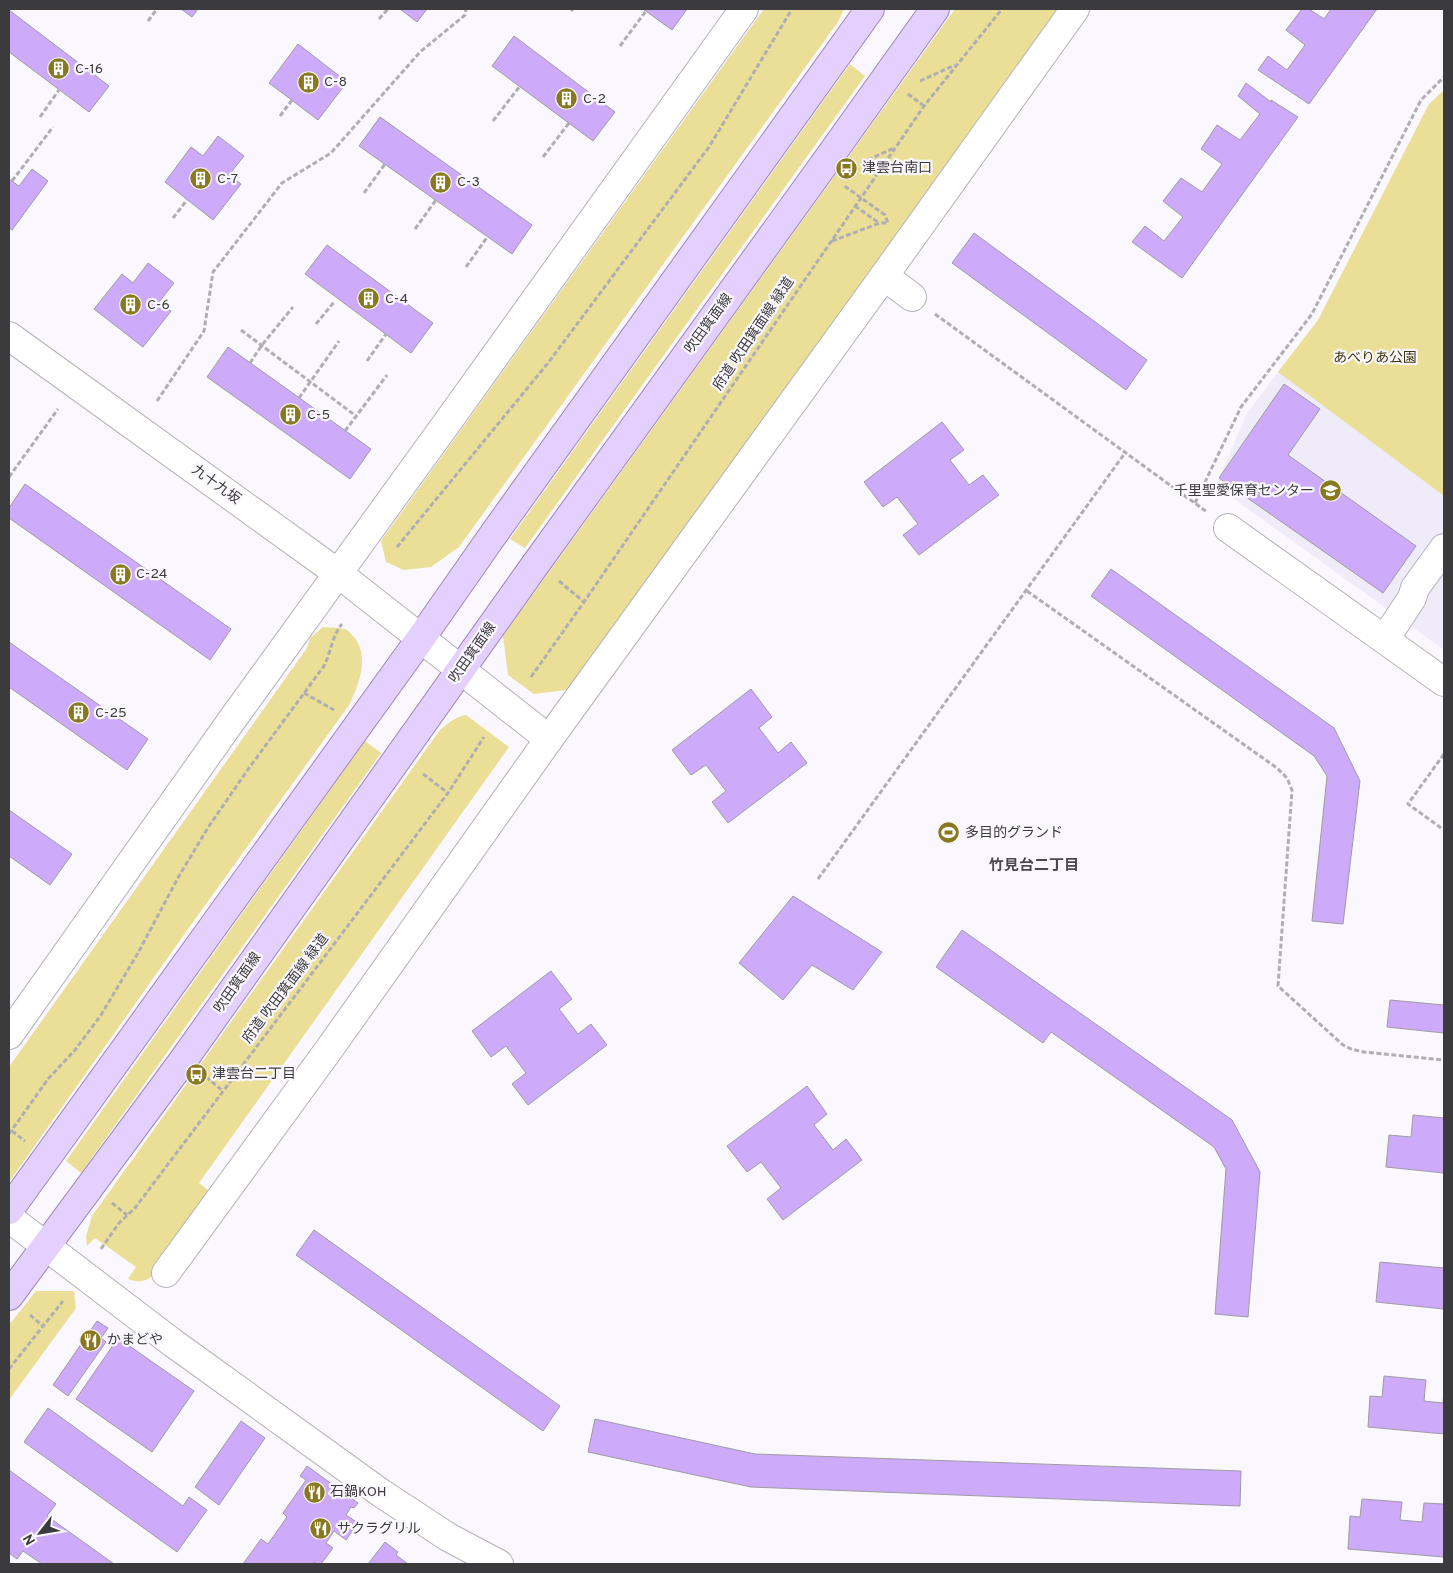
<svg xmlns="http://www.w3.org/2000/svg" width="1453" height="1573" font-family="Overpass,'Noto Sans JP',sans-serif">
<style>
.built{fill:#f0ebf9}
.green{fill:#ebde97}
.building{fill:#cdaafa;stroke:#9e9ca2}
.lines{fill:none;stroke-linecap:round;stroke-linejoin:round}
.minor-casing{stroke:#b4b2b8;stroke-width:30}
.major-casing{stroke:#9d87ba;stroke-width:30}
.path{stroke:#b0aeb3;stroke-width:3;stroke-dasharray:5 2.5;stroke-linecap:butt}
.minor{stroke:#fff;stroke-width:28}
.major{stroke:#e4d0fe;stroke-width:28}
.labels{text-anchor:middle;dominant-baseline:central;stroke-width:4.5;stroke-linejoin:round;paint-order:stroke}
.poi-label{font-size:14px;fill:#3b3a3d;stroke:#faf7fe;text-anchor:start}
.street-label{font-size:14px;fill:#3b3a3d;stroke:#faf7fe}
.park-label{font-size:14px;fill:#403910;stroke:#faf7fe}
.neighbourhood-label{font-size:15px;font-weight:bold;fill:#4b494f;stroke:#faf7fe}
</style>
<rect width="100%" height="100%" fill="#faf7fe"/>
<!-- built -->
<polygon class="built" points="1278,372 1444,496 1444,650 1216,486 1246,415"/>
<!-- green -->
<g class="green">
<polygon points="764,9 844,9 838,22 459,547 431,567 404,570 386,562 381,541"/>
<polygon points="955,9 1059,9 574,689 534,694 508,675 503,636"/>
<polygon points="850,64 865,76 525,548 510,539"/>
<polygon points="1444,90 1444,496 1278,372 1318,320 1429,104"/>
<path d="M 323,627 C 330,628 341,627 347,630 C 349,631 350,633 352,635 C 371,654 359,685 349,705 L 188,929 L 9,1182 L 9,1067 L 307,648 L 310,638 Z"/>
<path d="M 466,715 L 509,747 L 199,1183 L 213,1194 L 155,1274 C 146,1282 139,1283 128,1279 L 136,1267 L 95,1238 L 87,1246 L 86,1236 L 92,1216 L 440,730 C 448,723 455,717 466,715 Z"/>
<polygon points="365,741 381,753 81,1173 66,1161"/>
<polygon points="36,1291 74,1291 76,1308 9,1400 9,1325"/>
</g>
<!-- building -->
<g class="building">
<polygon points="181,9 198,9 192,17"/>
<polygon points="400,9 427,9 417,22"/>
<polygon points="643,9 687,9 672,30"/>
<polygon points="1302,9 1309,9 1324,19 1331,9 1377,9 1309,104 1258,70 1268,56 1287,70 1305,45 1286,30"/>
<polygon points="9,10 109,86 89,112 9,52"/>
<polygon points="514,36 615,112 593,141 492,66"/>
<polygon points="298,44 347,82 318,120 269,83"/>
<polygon points="1246,83 1271,102 1271,100 1298,117 1182,278 1132,242 1145,226 1164,241 1183,217 1163,201 1181,178 1202,192 1222,164 1201,149 1217,125 1240,140 1260,114 1238,96"/>
<polygon points="380,117 532,225 512,254 359,146"/>
<polygon points="218,136 244,156 229,175 241,184 213,220 165,182 191,147 203,156"/>
<polygon points="32,169 48,181 12,230 9,228 9,179 19,186"/>
<polygon points="974,233 1147,360 1126,390 952,263"/>
<polygon points="327,245 433,323 411,353 305,274"/>
<polygon points="148,263 174,283 159,302 171,311 143,347 94,309 122,274 133,283"/>
<polygon points="228,347 371,449 350,479 207,377"/>
<polygon points="1284,384 1320,409 1288,455 1416,546 1383,593 1219,478"/>
<polygon points="942,422 964,450 950,460 969,485 983,475 999,495 919,555 903,535 918,524 897,497 883,507 864,482"/>
<polygon points="25,484 231,629 210,660 9,518 9,508"/>
<polygon points="1111,569 1334,728 1360,781 1343,924 1312,921 1327,776 1314,756 1091,596"/>
<polygon points="9,642 148,739 127,770 9,687"/>
<polygon points="751,689 772,717 759,728 778,753 791,742 807,763 728,823 712,802 726,791 706,765 691,775 672,750"/>
<polygon points="9,810 72,854 50,885 9,856"/>
<polygon points="793,896 882,952 853,990 812,965 783,1000 739,963"/>
<polygon points="962,930 1232,1120 1260,1172 1248,1317 1215,1314 1226,1169 1214,1147 1051,1032 1043,1043 936,967"/>
<polygon points="551,971 572,999 559,1009 578,1034 591,1024 607,1045 528,1105 512,1084 526,1073 506,1046 491,1057 472,1031"/>
<polygon points="1390,1000 1444,1005 1444,1033 1387,1027"/>
<polygon points="807,1086 827,1114 814,1125 833,1150 846,1139 862,1160 783,1220 767,1199 781,1188 761,1162 747,1172 727,1146"/>
<polygon points="1413,1115 1444,1118 1444,1173 1386,1167 1389,1135 1411,1137"/>
<polygon points="314,1230 560,1406 543,1431 296,1255"/>
<polygon points="1380,1262 1444,1268 1444,1309 1376,1302"/>
<polygon points="97,1321 108,1328 101,1338 106,1342 68,1396 53,1385"/>
<polygon points="118,1338 194,1391 152,1452 76,1399"/>
<polygon points="1384,1376 1426,1380 1424,1401 1443,1403 1444,1391 1444,1434 1368,1427 1370,1396 1382,1397"/>
<polygon points="48,1408 183,1506 189,1497 207,1510 177,1552 24,1442"/>
<polygon points="595,1419 755,1454 1241,1471 1240,1506 751,1487 588,1452"/>
<polygon points="241,1421 265,1438 219,1505 195,1487"/>
<polygon points="307,1466 358,1503 354,1508 351,1507 346,1515 358,1523 346,1540 334,1531 326,1543 333,1548 321,1564 317,1564 314,1562 313,1564 243,1564 261,1539 268,1544 287,1517 283,1513 306,1480 300,1476"/>
<polygon points="9,1470 56,1504 47,1516 114,1564 42,1564 23,1551 17,1559 9,1553"/>
<polygon points="1362,1499 1402,1502 1400,1520 1422,1522 1424,1503 1444,1504 1444,1557 1348,1549 1350,1516 1360,1517"/>
<polygon points="385,1542 398,1552 396,1555 408,1564 368,1564"/>
</g>
<g class="lines">
<defs>
<g id="minor">
<polyline points="884,276 912,297"/>
<polyline points="9,336 339,574 549,739"/>
<polyline points="1228,528 1444,682"/>
<polyline points="1385,639 1412,598 1415,588 1444,548"/>
<polyline points="9,1035 234,717 449,420 744,9"/>
<polyline points="9,1218 173,1343 381,1493 448,1537 499,1564"/>
<polyline points="166,1273 330,1048 549,739 884,276 1075,9"/>
</g>
<g id="major">
<polyline points="9,1210 421,638 493,535 870,9"/>
<polyline points="9,1296 182,1062 535,565 830,156 935,9"/>
</g>
</defs>
<!-- minor casing -->
<use href="#minor" class="minor-casing"/>
<!-- major casing -->
<use href="#major" class="major-casing"/>
<!-- path -->
<g class="path">
<polyline points="571,11 573,9"/>
<polyline points="379,19 388,9"/>
<polyline points="148,21 157,9"/>
<polyline points="620,46 646,11"/>
<polyline points="920,81 955,65"/>
<polyline points="908,94 924,106"/>
<polyline points="280,116 292,100"/>
<polyline points="40,117 59,90"/>
<polyline points="493,121 520,86"/>
<polyline points="543,157 569,123"/>
<polyline points="861,163 894,148"/>
<polyline points="12,181 53,127"/>
<polyline points="364,193 385,164"/>
<polyline points="855,206 879,223"/>
<polyline points="173,218 187,200"/>
<polyline points="415,229 436,200"/>
<polyline points="832,241 880,223 888,223 885,215 843,185"/>
<polyline points="466,267 488,236"/>
<polyline points="935,314 1207,512"/>
<polyline points="316,324 334,302"/>
<polyline points="241,330 356,416"/>
<polyline points="367,361 386,334"/>
<polyline points="250,363 262,345 293,307"/>
<polyline points="299,398 339,341"/>
<polyline points="157,401 204,331 213,272 282,183 331,153 420,52 465,15 466,9"/>
<polyline points="345,431 387,375"/>
<polyline points="9,477 58,409"/>
<polyline points="1195,503 1241,407 1312,314 1421,100 1444,77"/>
<polyline points="397,547 548,363 709,147 792,9"/>
<polyline points="559,581 584,602"/>
<polyline points="1027,591 1277,768 1287,778 1292,790 1278,986 1343,1045 1351,1049 1364,1052 1444,1060"/>
<polyline points="531,677 584,602 924,106 1002,9"/>
<polyline points="304,693 334,710"/>
<polyline points="1444,754 1408,804 1444,830"/>
<polyline points="423,774 448,793"/>
<polyline points="818,879 1125,453"/>
<polyline points="206,1077 223,1091"/>
<polyline points="12,1131 25,1141"/>
<path d="M 9,1134 L 48,1079 L 75,1050 L 101,1015 L 138,953 L 179,876 L 209,826 L 249,768 L 324,666 C 331,652 332,636 342,624"/>
<polyline points="112,1203 127,1215"/>
<polyline points="101,1249 119,1223 135,1208 448,793 484,737"/>
<polyline points="30,1315 43,1326"/>
<polyline points="9,1369 63,1301"/>
</g>
<!-- minor -->
<use href="#minor" class="minor"/>
<!-- major -->
<use href="#major" class="major"/>
</g>
<!-- icons -->
<defs>
<symbol id="building-disc" viewBox="-11 -11 22 22"><circle r="9.5" fill="#89791e" stroke="#faf7fe"/><path d="M-4-6H4V6H1V3H-1V6H-4ZM-2.5-4.3h1.7v1.8h-1.7ZM.8-4.3h1.7v1.8H.8ZM-2.5-1h1.7V.8h-1.7ZM.8-1h1.7V.8H.8Z" fill="#fff"/></symbol>
<symbol id="bus-disc" viewBox="-11 -11 22 22"><circle r="9.5" fill="#89791e" stroke="#faf7fe"/><path d="M-5-6H5V4H4V6H2V4H-2V6H-4V4H-5ZM-3.5-4V0h7V-4ZM-3.5 1.2v1.5H-2V1.2ZM2 1.2v1.5H3.5V1.2Z" fill="#fff"/></symbol>
<symbol id="school-disc" viewBox="-11 -11 22 22"><circle r="9.5" fill="#89791e" stroke="#faf7fe"/><path d="M0-5L7-2L0 1L-7-2ZM-4 1L0 2.5L4 1V4Q0 6-4 4Z" fill="#fff"/></symbol>
<symbol id="stadium-disc" viewBox="-11 -11 22 22"><circle r="9.5" fill="#89791e" stroke="#faf7fe"/><path d="M0-5a6.5 5 0 1 0 0 10a6.5 5 0 1 0 0-10ZM-3.5-1.8h7v3.6h-7Z" fill="#fff"/></symbol>
<symbol id="restaurant-disc" viewBox="-11 -11 22 22"><circle r="9.5" fill="#89791e" stroke="#faf7fe"/><path d="M-5-6h1v4h1v-4h1v4h1v-4h1v5L-1.5 .5V6h-2V.5L-5-1ZM5-6V6H3V1.5H1.5Q1.5-4 5-6Z" fill="#fff"/></symbol>
</defs>
<g fill-rule="evenodd">
<use href="#building-disc" x="46" y="56" width="25" height="25"/>
<use href="#building-disc" x="296" y="70" width="25" height="25"/>
<use href="#building-disc" x="554" y="86" width="25" height="25"/>
<use href="#bus-disc" x="834" y="156" width="25" height="25"/>
<use href="#building-disc" x="188" y="166" width="25" height="25"/>
<use href="#building-disc" x="428" y="170" width="25" height="25"/>
<use href="#building-disc" x="356" y="286" width="25" height="25"/>
<use href="#building-disc" x="118" y="292" width="25" height="25"/>
<use href="#building-disc" x="278" y="402" width="25" height="25"/>
<use href="#school-disc" x="1318" y="478" width="25" height="25"/>
<use href="#building-disc" x="108" y="562" width="25" height="25"/>
<use href="#building-disc" x="66" y="700" width="25" height="25"/>
<use href="#stadium-disc" x="936" y="820" width="25" height="25"/>
<use href="#bus-disc" x="184" y="1062" width="25" height="25"/>
<use href="#restaurant-disc" x="78" y="1328" width="25" height="25"/>
<use href="#restaurant-disc" x="302" y="1480" width="25" height="25"/>
<use href="#restaurant-disc" x="308" y="1516" width="25" height="25"/>
</g>
<g class="labels">
<!-- poi labels -->
<g class="poi-label">
<text x="75" y="69">C-16</text>
<text x="324" y="82">C-8</text>
<text x="583" y="99">C-2</text>
<text x="862" y="168">津雲台南口</text>
<text x="217" y="179">C-7</text>
<text x="457" y="182">C-3</text>
<text x="385" y="299">C-4</text>
<text x="147" y="305">C-6</text>
<text x="307" y="415">C-5</text>
<text x="1314" y="491" text-anchor="end">千里聖愛保育センター</text>
<text x="136" y="574">C-24</text>
<text x="95" y="713">C-25</text>
<text x="965" y="833">多目的グランド</text>
<text x="212" y="1074">津雲台二丁目</text>
<text x="107" y="1340">かまどや</text>
<text x="330" y="1492">石鍋KOH</text>
<text x="337" y="1529">サクラグリル</text>
</g>
<!-- street labels -->
<g class="street-label">
<text transform="translate(709 324) rotate(-54)">吹田箕面線</text>
<text transform="translate(754 334) rotate(-56)">府道 吹田箕面線 緑道</text>
<text transform="translate(216 485) rotate(36)">九十九坂</text>
<text transform="translate(473 653) rotate(-55)">吹田箕面線</text>
<text transform="translate(238 983) rotate(-55)">吹田箕面線</text>
<text transform="translate(286 989) rotate(-53)">府道 吹田箕面線 緑道</text>
</g>
<!-- park labels -->
<g class="park-label">
<text x="1375" y="358">あべりあ公園</text>
</g>
<!-- neighbourhood labels -->
<g class="neighbourhood-label">
<text x="1034" y="866">竹見台二丁目</text>
</g>
</g>
<!-- border -->
<rect width="1453" height="1573" fill="none" stroke="#3b3a3d" stroke-width="20"/>
<!-- north arrow -->
<g transform="translate(40 1533) rotate(239)" stroke="#faf7fe" stroke-width="4" paint-order="stroke">
<path d="M0-4L9 19L0 12L-9 19Z" fill="#3b3a3d"/>
<text y="-8" font-size="14" font-weight="bold" text-anchor="middle" fill="#3b3a3d">N</text>
</g>
</svg>
